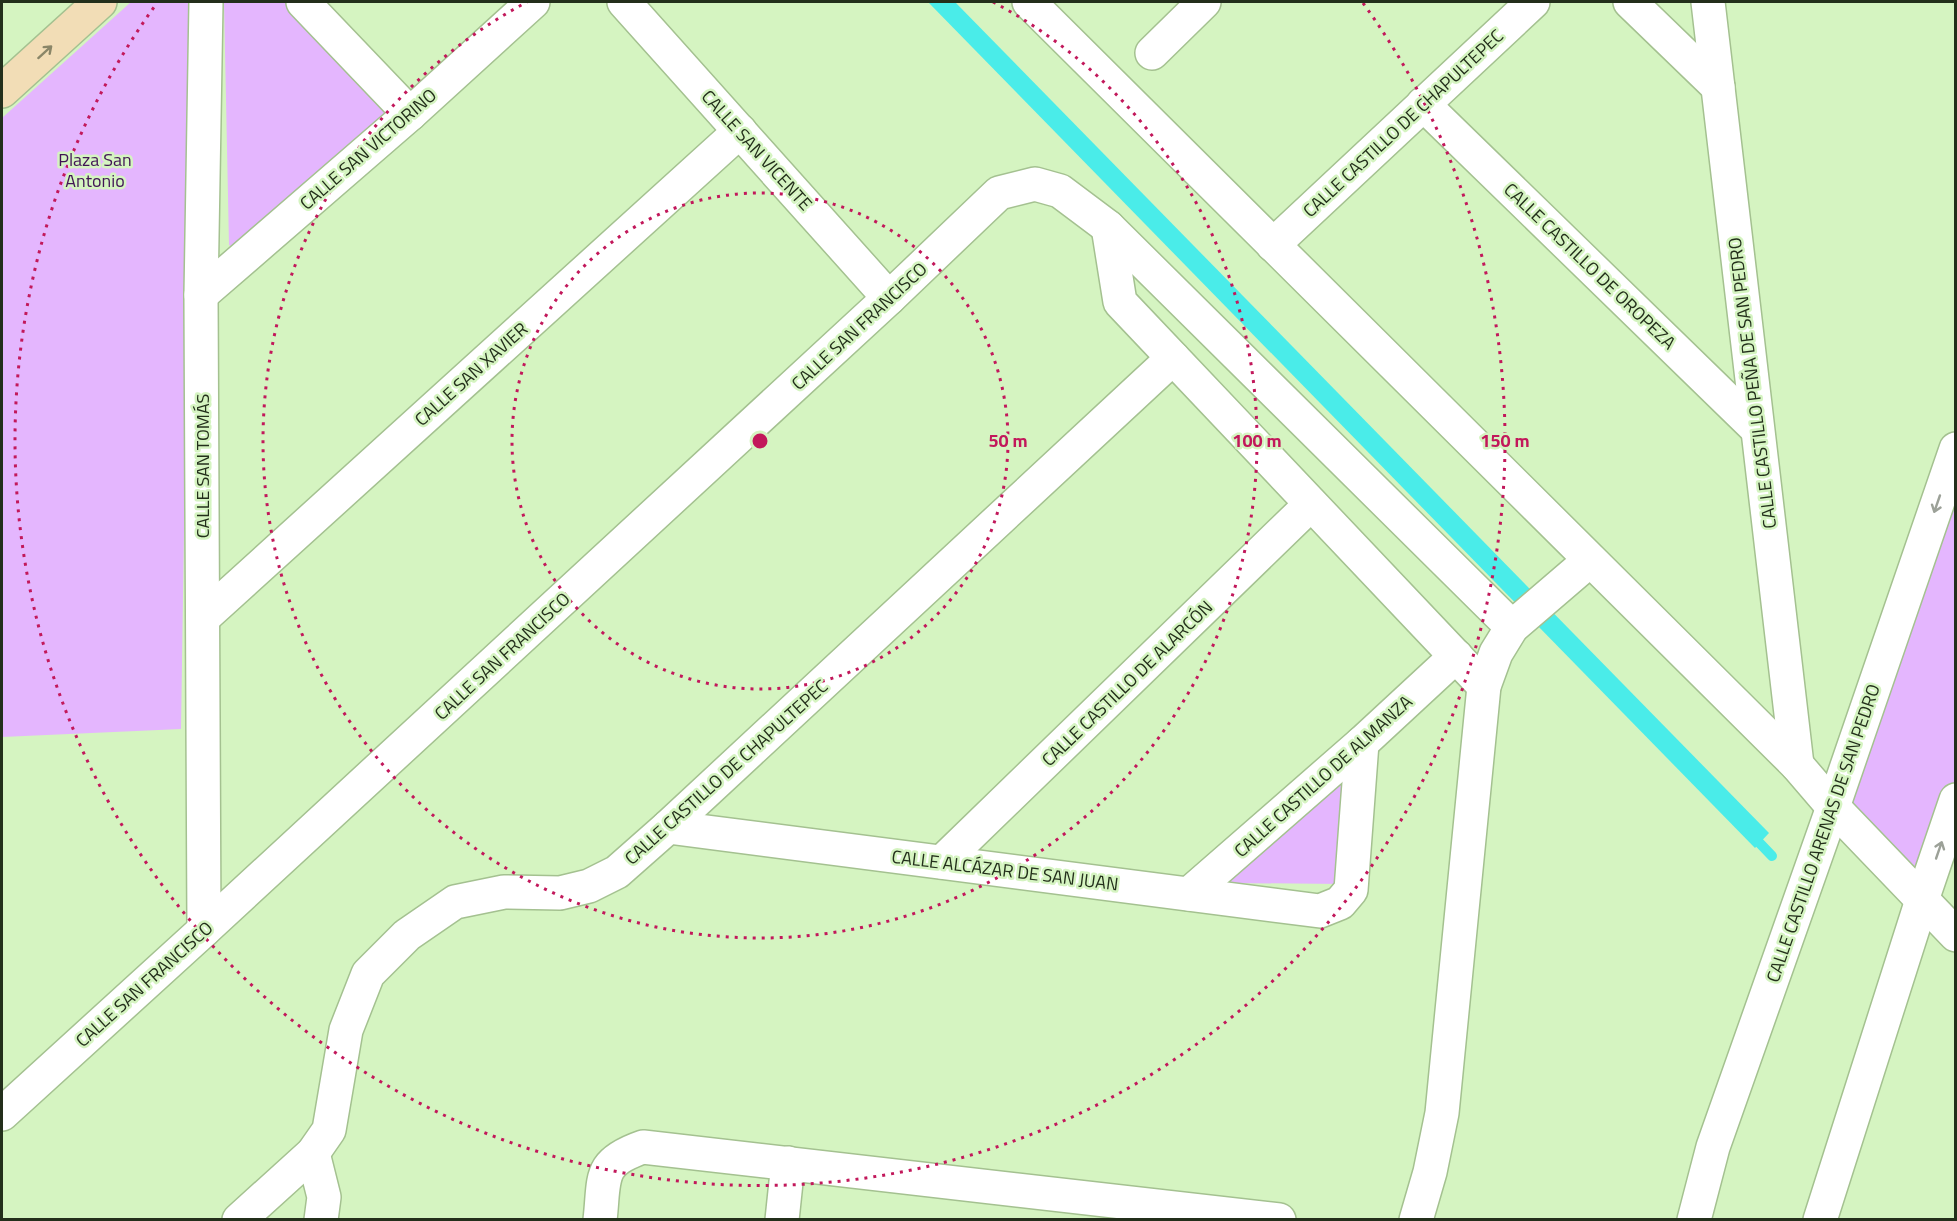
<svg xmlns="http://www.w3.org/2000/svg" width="1957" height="1221" font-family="'Titillium Web',sans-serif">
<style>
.green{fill:#e4b6fe}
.water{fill:#4aece9}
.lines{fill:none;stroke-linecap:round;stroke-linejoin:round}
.stream{stroke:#4aece9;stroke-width:10}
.street-casing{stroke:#a4c190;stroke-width:36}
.secondary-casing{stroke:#a4c190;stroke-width:36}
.street{stroke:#fff;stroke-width:33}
.secondary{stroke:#f2ddb6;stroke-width:33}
.oneway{stroke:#8a8668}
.oneway2{stroke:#9ca198}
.ring{fill:none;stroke:#c2185b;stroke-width:3;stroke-dasharray:3 6}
.labels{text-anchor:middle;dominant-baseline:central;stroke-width:5;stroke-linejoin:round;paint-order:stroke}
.street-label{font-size:18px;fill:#232f1b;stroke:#d5f4c1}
.park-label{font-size:18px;fill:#411455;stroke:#d5f4c1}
.centre{fill:#c2185b;stroke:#d5f4c1;stroke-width:3}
.ring-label{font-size:18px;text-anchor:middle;font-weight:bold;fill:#c2185b;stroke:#d5f4c1;stroke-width:5;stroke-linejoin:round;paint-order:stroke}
</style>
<rect width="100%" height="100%" fill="#d5f4c1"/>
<!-- green -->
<g class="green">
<polygon points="131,2 192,2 181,729 2,737 2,118"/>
<polygon points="224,2 291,2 395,112 238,250 229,245"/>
<polygon points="1955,470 1955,782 1919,889 1839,806"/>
<polygon points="1347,773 1342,884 1227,883"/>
</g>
<!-- water -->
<polygon class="water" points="928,2 955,2 1769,833 1755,848"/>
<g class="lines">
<!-- stream -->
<polyline class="stream" points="1750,833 1772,856"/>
<defs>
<g id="street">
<polyline points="303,2 410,114"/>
<polyline points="624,2 889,298"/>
<polyline points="1029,2 1797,765 1833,807 1956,935"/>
<polyline points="1630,2 1718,87"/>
<polyline points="1708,2 1797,765"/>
<polyline points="1152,53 1204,2"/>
<polyline points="1423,104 1757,429"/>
<polyline points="1108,227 1120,302 1484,686"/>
<polyline points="1273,245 1533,2"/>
<polyline points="201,295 410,114 533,2"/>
<polyline points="203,618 740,131"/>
<polyline points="668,827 1320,911 1340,903 1351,890 1362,743"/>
<polyline points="942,862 1311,504"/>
<polyline points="1189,894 1362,743 1456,656"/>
<polyline points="204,930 201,295 206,2"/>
<polyline points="2,1114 204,930 889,298 999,193 1035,184 1060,191 1108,227 1512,627"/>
<polyline points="313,1153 324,1197 321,1220"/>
<polyline points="239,1220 313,1153 329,1130 346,1030 368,974 407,935 455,902 504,892 560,893 589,886 617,872 668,827 1173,358"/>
<path d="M 600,1220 C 605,1177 597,1163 643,1147 L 1279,1220"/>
<polyline points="782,1220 788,1163"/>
<polyline points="1416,1220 1430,1172 1442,1113 1484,686 1496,653 1512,627 1589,561"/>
<polyline points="1694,1220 1713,1147 1833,807 1956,449"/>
<polyline points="1820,1220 1922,900 1956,800"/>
</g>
<polyline id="secondary" points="2,91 100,2"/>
</defs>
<!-- street casing -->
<use href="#street" class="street-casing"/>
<!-- secondary casing -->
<use href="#secondary" class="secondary-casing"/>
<!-- street -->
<use href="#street" class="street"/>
<!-- secondary -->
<use href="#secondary" class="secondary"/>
</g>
<!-- one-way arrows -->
<defs><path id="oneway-shaft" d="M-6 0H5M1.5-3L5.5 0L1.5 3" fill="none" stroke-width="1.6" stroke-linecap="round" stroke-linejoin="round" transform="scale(1.5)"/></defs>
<use class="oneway" href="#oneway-shaft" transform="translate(45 52) rotate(-42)"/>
<g class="oneway2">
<use href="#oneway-shaft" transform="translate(1937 504) rotate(109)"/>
<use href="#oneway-shaft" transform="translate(1939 850) rotate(-71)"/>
</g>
<!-- distance rings -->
<g class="ring">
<circle cx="760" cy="441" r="248"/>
<path d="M993 2A497 497 0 1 1 527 2"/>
<path d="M1363 3A745 745 0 1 1 157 3"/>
</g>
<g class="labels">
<!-- street labels -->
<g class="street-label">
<text transform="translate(1403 123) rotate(-43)">CALLE CASTILLO DE CHAPULTEPEC</text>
<text transform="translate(368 149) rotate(-41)">CALLE SAN VICTORINO</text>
<text transform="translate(757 150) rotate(48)">CALLE SAN VICENTE</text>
<text transform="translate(1590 266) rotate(44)">CALLE CASTILLO DE OROPEZA</text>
<text transform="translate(859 326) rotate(-43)">CALLE SAN FRANCISCO</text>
<text transform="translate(471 374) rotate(-42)">CALLE SAN XAVIER</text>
<text transform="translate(1752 383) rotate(-97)">CALLE CASTILLO PEÑA DE SAN PEDRO</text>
<text transform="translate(202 466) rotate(-90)">CALLE SAN TOMÁS</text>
<text transform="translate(502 656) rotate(-43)">CALLE SAN FRANCISCO</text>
<text transform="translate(1127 683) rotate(-44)">CALLE CASTILLO DE ALARCÓN</text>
<text transform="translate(726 772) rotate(-42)">CALLE CASTILLO DE CHAPULTEPEC</text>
<text transform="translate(1323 776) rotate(-42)">CALLE CASTILLO DE ALMANZA</text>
<text transform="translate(1823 833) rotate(-71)">CALLE CASTILLO ARENAS DE SAN PEDRO</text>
<text transform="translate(1005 870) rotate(7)">CALLE ALCÁZAR DE SAN JUAN</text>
<text transform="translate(144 984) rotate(-42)">CALLE SAN FRANCISCO</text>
</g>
<!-- park labels -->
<g class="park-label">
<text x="95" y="159">Plaza San<tspan x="95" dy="21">Antonio</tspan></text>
</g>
</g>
<circle cx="760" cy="441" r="9" class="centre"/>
<g class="ring-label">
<text x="1008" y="447">50 m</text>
<text x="1257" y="447">100 m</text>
<text x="1505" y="447">150 m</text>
</g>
<!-- border -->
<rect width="1957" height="1221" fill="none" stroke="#232f1b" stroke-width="6"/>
</svg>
